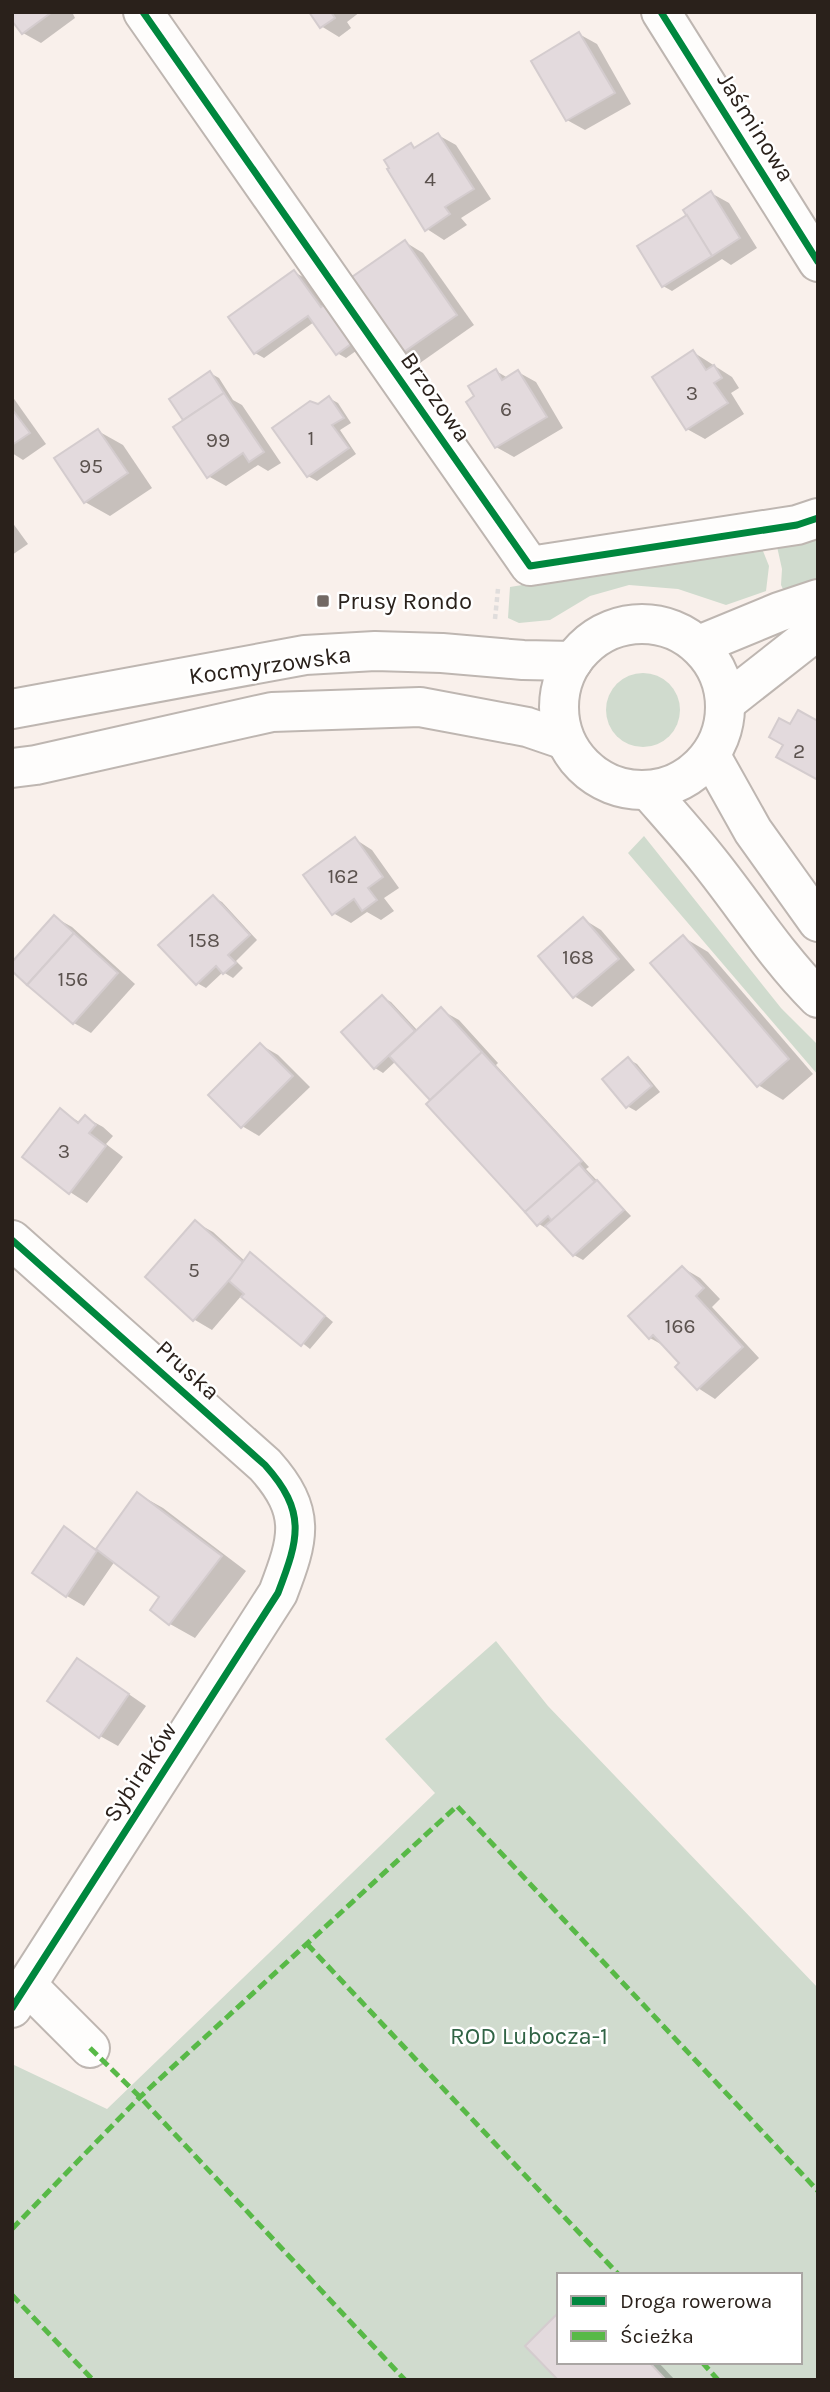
<svg xmlns="http://www.w3.org/2000/svg" width="830" height="2392" font-family="Karla,sans-serif">
<style>
.green{fill:#d0dbce;fill-rule:evenodd}
.shadow{fill:#0003}
.building{fill:#e3dadd;stroke:#d4ccce;stroke-width:2}
.lines{fill:none;stroke-linecap:round;stroke-linejoin:round}
.minor-casing{stroke:#beb6b1;stroke-width:42}
.major-casing{stroke:#beb6b1;stroke-width:42}
.path{stroke:#e0dddc;stroke-width:4.5;stroke-dasharray:5 3.5;stroke-linecap:butt}
.minor{stroke:#fefdfc;stroke-width:38}
.major{stroke:#fefdfc;stroke-width:38}
.quiet{stroke:#58b947;stroke-width:5;stroke-dasharray:10 5;stroke-linecap:butt}
.cycleway-casing{stroke:#fff;stroke-width:11}
.cycleway{stroke:#00873e;stroke-width:7}
.poi-dot{fill:#726964;stroke:#fff;stroke-width:2.5}
.labels{text-anchor:middle;dominant-baseline:central;stroke-width:5;stroke-linejoin:round;paint-order:stroke}
.number-label{font-size:21px;fill:#5b524e}
.street-label{font-size:24px;fill:#2a211b;stroke:#fff}
.poi-label{font-size:24px;fill:#2a211b;stroke:#fff;text-anchor:start}
.park-label{font-size:24px;fill:#306345;stroke:#fff}
</style>
<rect width="100%" height="100%" fill="#f9f0eb"/>
<!-- green -->
<g class="green">
<polygon points="818,530 818,579 786,595 781,585 782,569 776,542"/>
<polygon points="761,546 769,566 766,591 726,605 678,589 629,585 590,596 550,620 519,623 508,618 510,587"/>
<circle cx="643" cy="710" r="37"/>
<polygon points="644,836 781,1008 818,1045 818,1075 628,853"/>
<path d="M 496,1641 L 548,1706 L 818,1988 L 818,2380 L 12,2380 L 12,2064 L 107,2109 L 435,1793 L 385,1739 ZM 559,2275 L 800,2275 L 800,2362 L 559,2362 Z"/>
</g>
<!-- shadow -->
<g class="shadow">
<polygon points="12,12 72,12 75,18 41,43 23,33"/>
<polygon points="312,12 360,12 347,22 351,28 339,37 321,26"/>
<polygon points="579,34 597,44 631,104 585,130 567,120"/>
<polygon points="438,135 456,145 491,199 461,218 467,225 444,240 427,229 411,145 417,149"/>
<polygon points="711,193 729,203 757,248 731,265 722,259 672,291 663,286"/>
<polygon points="405,242 423,253 474,325 420,363 402,353"/>
<polygon points="294,272 303,277 324,307 363,346 346,358 337,353 314,322 264,358 255,353"/>
<polygon points="693,352 732,377 739,388 731,393 744,414 705,439 687,429"/>
<polygon points="496,371 508,378 518,372 536,382 563,428 514,457 496,447 477,397"/>
<polygon points="210,373 219,378 233,400 242,405 281,463 268,471 258,465 226,486 208,476 186,420 171,399"/>
<polygon points="12,396 46,444 23,460 12,453"/>
<polygon points="329,398 338,403 351,423 340,430 356,454 317,481 308,476 318,406"/>
<polygon points="98,431 123,445 152,488 110,516 85,502"/>
<polygon points="12,522 28,544 12,555"/>
<polygon points="355,839 372,850 399,888 384,898 394,911 381,920 367,912 351,923 333,913"/>
<polygon points="213,897 222,902 257,940 236,961 243,968 233,978 223,972 206,988 197,983"/>
<polygon points="54,917 72,927 135,984 91,1033 74,1023"/>
<polygon points="583,919 601,930 635,970 592,1007 574,996"/>
<polygon points="683,937 708,952 813,1074 783,1100 758,1085"/>
<polygon points="382,997 391,1002 418,1031 441,1010 459,1020 498,1063 496,1065 589,1167 586,1169 631,1216 583,1260 574,1255 549,1228 547,1229 539,1224 428,1104 433,1100 396,1061 383,1073 375,1068"/>
<polygon points="261,1045 278,1055 310,1087 259,1136 242,1126"/>
<polygon points="628,1059 637,1064 660,1092 636,1111 627,1106"/>
<polygon points="61,1111 81,1123 85,1117 103,1127 113,1136 106,1144 123,1157 87,1203 70,1192"/>
<polygon points="195,1222 213,1232 246,1262 251,1255 259,1260 333,1322 310,1349 242,1295 212,1330 195,1320 147,1277"/>
<polygon points="683,1268 700,1278 720,1299 712,1307 759,1358 715,1399 698,1388 681,1363 666,1347 650,1338"/>
<polygon points="138,1494 163,1508 246,1571 195,1638 170,1624 162,1597 115,1561 84,1606 67,1596 64,1529 98,1550"/>
<polygon points="95,1671 146,1706 118,1746 100,1736"/>
<polygon points="559,2362 658,2362 675,2380 561,2380"/>
</g>
<!-- building -->
<g class="building">
<polygon points="12,12 52,12 22,34 12,21"/>
<polygon points="309,12 331,12 335,18 320,28"/>
<polygon points="579,32 615,93 566,121 531,61"/>
<polygon points="438,133 474,189 445,207 450,214 425,231 387,169 389,168 384,160 411,143 414,148"/>
<polygon points="711,191 740,238 712,256 683,210"/>
<polygon points="687,215 712,256 662,287 637,246"/>
<polygon points="405,240 457,315 401,354 349,279"/>
<polygon points="294,270 321,307 328,302 355,341 336,355 308,316 254,354 228,317"/>
<polygon points="693,350 706,370 714,365 722,378 714,383 728,403 686,430 652,377"/>
<polygon points="496,369 502,380 518,370 547,417 495,448 466,402 474,396 468,386"/>
<polygon points="210,371 224,393 183,420 169,399"/>
<polygon points="224,393 264,452 249,462 243,453 207,478 173,427"/>
<polygon points="329,396 344,418 332,425 349,448 307,477 272,428 310,401 318,404"/>
<polygon points="12,409 30,433 12,445"/>
<polygon points="98,429 128,473 84,503 54,458"/>
<polygon points="798,710 818,721 818,780 776,757 783,745 769,737 779,718 790,724"/>
<polygon points="355,837 383,877 368,888 377,900 362,911 354,899 332,915 303,875"/>
<polygon points="213,895 250,935 228,955 236,963 223,974 216,966 196,985 158,945"/>
<polygon points="54,915 74,933 27,985 12,971 12,962"/>
<polygon points="583,917 619,959 573,998 538,956"/>
<polygon points="74,933 118,973 73,1024 27,985"/>
<polygon points="683,935 789,1059 757,1087 650,963"/>
<polygon points="382,995 415,1031 374,1069 341,1032"/>
<polygon points="441,1007 482,1052 430,1100 389,1056"/>
<polygon points="260,1043 293,1076 241,1128 208,1095"/>
<polygon points="482,1052 582,1161 525,1212 426,1104"/>
<polygon points="628,1057 652,1086 626,1108 602,1079"/>
<polygon points="60,1108 78,1123 85,1115 96,1125 89,1133 106,1146 69,1194 22,1157"/>
<polygon points="579,1164 595,1182 552,1221 548,1216 537,1226 525,1212"/>
<polygon points="597,1180 624,1210 573,1256 545,1226"/>
<polygon points="195,1220 244,1263 193,1321 145,1277"/>
<polygon points="250,1252 325,1316 301,1346 241,1297 244,1294 229,1281"/>
<polygon points="682,1266 704,1288 696,1296 743,1347 697,1390 675,1367 679,1363 653,1335 649,1339 628,1316"/>
<polygon points="137,1492 222,1556 169,1625 150,1610 159,1597 96,1549"/>
<polygon points="64,1526 97,1551 66,1597 32,1573"/>
<polygon points="77,1658 129,1694 99,1738 47,1701"/>
<polygon points="559,2312 559,2362 649,2362 666,2380 558,2380 525,2346"/>
</g>
<g class="lines">
<defs>
<g id="minor">
<polyline points="143,12 530,566 797,525 818,518"/>
<polyline points="661,12 818,262"/>
<polyline points="699,645 779,612 818,599"/>
<polyline points="725,703 818,630"/>
<path d="M 12,1240 L 265,1465 C 307,1512 299,1538 278,1593 L 12,2008"/>
<polyline points="27,1985 90,2048"/>
</g>
<g id="major">
<circle cx="642" cy="707" r="83"/>
<polyline points="12,709 305,655 375,651 442,653 523,660 573,661"/>
<polyline points="711,756 753,831 818,922"/>
<polyline points="12,768 36,765 272,712 420,707 527,727 565,740"/>
<path d="M 649,791 C 669,814 689,836 708,860 C 745,906 776,956 818,998"/>
</g>
</defs>
<!-- minor casing -->
<use href="#minor" class="minor-casing"/>
<!-- major casing -->
<use href="#major" class="major-casing"/>
<!-- path -->
<polyline class="path" points="495,619 498,589"/>
<!-- minor -->
<use href="#minor" class="minor"/>
<!-- major -->
<use href="#major" class="major"/>
<!-- quiet -->
<g class="quiet">
<polyline points="307,1944 619,2275"/>
<polyline points="90,2048 140,2097 405,2380"/>
<polyline points="12,2229 140,2097 457,1806 818,2191"/>
<polyline points="12,2295 93,2380"/>
<polyline points="702,2362 718,2380"/>
</g>
<defs>
<g id="cycleway">
<polyline points="143,12 530,566 797,525 818,518"/>
<polyline points="661,12 818,262"/>
<path d="M 12,1240 L 265,1465 C 307,1512 299,1538 278,1593 L 12,2008"/>
</g>
</defs>
<!-- cycleway casing -->
<use href="#cycleway" class="cycleway-casing"/>
<!-- cycleway -->
<use href="#cycleway" class="cycleway"/>
</g>
<!-- markers -->
<rect class="poi-dot" x="316" y="594" width="14" height="14" rx="3.5"/>
<g class="labels">
<!-- number labels -->
<g class="number-label">
<text x="430" y="179">4</text>
<text x="692" y="393">3</text>
<text x="506" y="409">6</text>
<text x="311" y="438">1</text>
<text x="218" y="440">99</text>
<text x="91" y="466">95</text>
<text x="799" y="751">2</text>
<text x="343" y="876">162</text>
<text x="204" y="940">158</text>
<text x="578" y="957">168</text>
<text x="73" y="979">156</text>
<text x="64" y="1151">3</text>
<text x="194" y="1270">5</text>
<text x="680" y="1326">166</text>
</g>
<!-- street labels -->
<g class="street-label">
<text transform="translate(756 127) rotate(58)">Jaśminowa</text>
<text transform="translate(436 397) rotate(55)">Brzozowa</text>
<text transform="translate(270 665) rotate(-8)">Kocmyrzowska</text>
<text transform="translate(188 1370) rotate(42)">Pruska</text>
<text transform="translate(140 1772) rotate(-57)">Sybiraków</text>
</g>
<!-- poi labels -->
<g class="poi-label">
<text x="337" y="601">Prusy Rondo</text>
</g>
<!-- park labels -->
<g class="park-label">
<text x="529" y="2036">ROD Lubocza-1</text>
</g>
</g>
<!-- border -->
<rect width="830" height="2392" fill="none" stroke="#2a211b" stroke-width="28"/>
<!-- legend -->
<rect x="557" y="2273" width="245" height="91" fill="#ffffff" stroke="#aaa6a4" stroke-width="2"/>
<rect x="571" y="2296" width="35" height="10" fill="#00873e" stroke="#aaa6a4" stroke-width="2"/>
<text x="620" y="2308" font-size="21" fill="#2a211b">Droga rowerowa</text>
<rect x="571" y="2331" width="35" height="10" fill="#58b947" stroke="#aaa6a4" stroke-width="2"/>
<text x="620" y="2343" font-size="21" fill="#2a211b">Ścieżka</text>
</svg>
